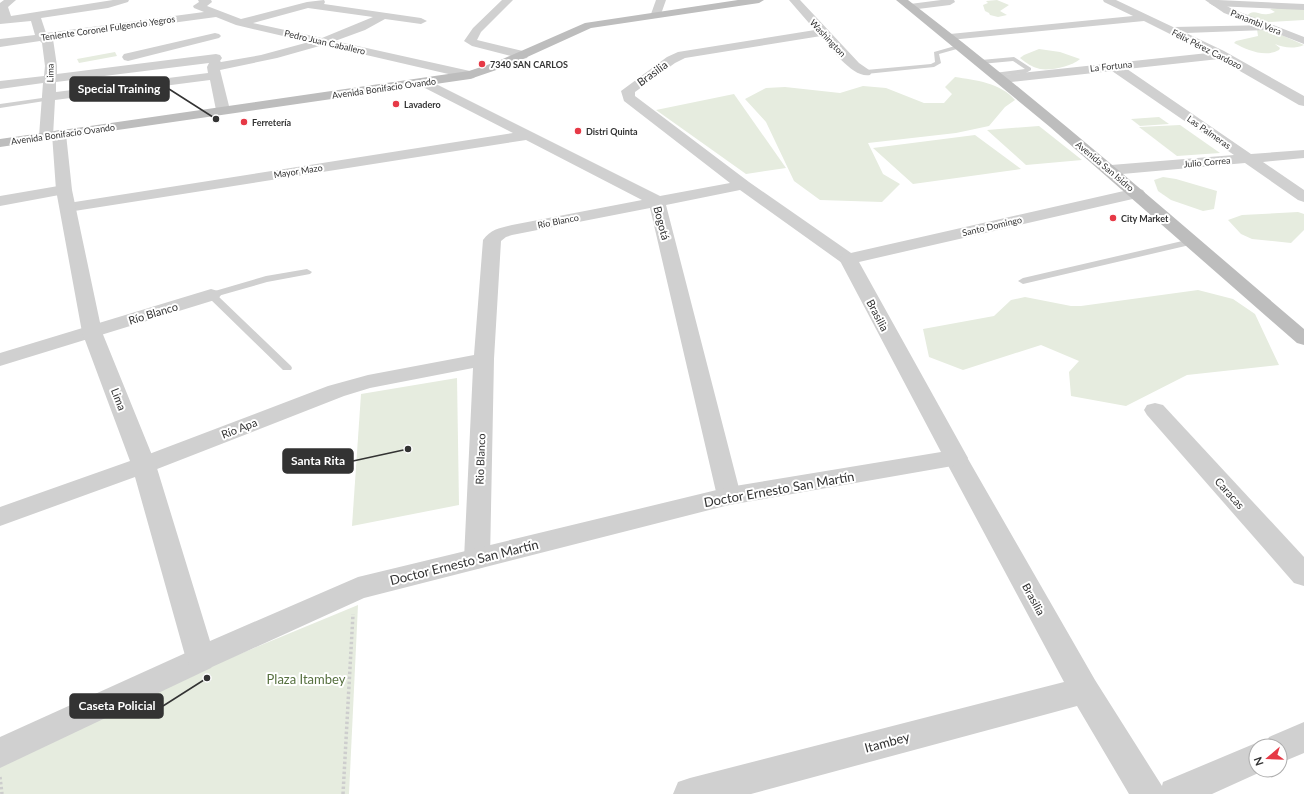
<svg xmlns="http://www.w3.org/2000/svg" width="1304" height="794" font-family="Lato,sans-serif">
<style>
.green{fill:#e6ecdf}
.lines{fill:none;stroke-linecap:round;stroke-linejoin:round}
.path{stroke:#cdcdcd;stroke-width:3.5;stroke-dasharray:2.5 2.5;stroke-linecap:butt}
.service{fill:#d0d0d0;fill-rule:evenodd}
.minor{fill:#d0d0d0;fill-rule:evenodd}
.tertiary{fill:#d0d0d0;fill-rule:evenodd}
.secondary{fill:#bdbdbd;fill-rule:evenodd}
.poi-dot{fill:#e63946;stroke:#fff;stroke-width:1.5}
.labels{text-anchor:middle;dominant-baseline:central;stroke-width:4;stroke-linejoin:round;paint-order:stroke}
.far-street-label{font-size:9px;fill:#333;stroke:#fff}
.far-poi-label{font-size:9px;font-weight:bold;fill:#333;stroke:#fff;text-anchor:start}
.street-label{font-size:11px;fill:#333;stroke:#fff}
.near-street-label{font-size:13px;fill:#333;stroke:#fff}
.near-park-label{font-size:13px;fill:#56703f;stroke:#fff}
.leader{fill:none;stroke:#333;stroke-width:1.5}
.callout-dot{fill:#333;stroke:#fff;stroke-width:1.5}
.callout{fill:#333;stroke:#333;stroke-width:1.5}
.callout-label{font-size:12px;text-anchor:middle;font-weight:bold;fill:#fff}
</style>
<rect width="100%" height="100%" fill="#fff"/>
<!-- green -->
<g class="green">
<polygon points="997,0 1009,5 1000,11 1007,15 998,17 990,15 989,13 985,11 983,5 988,3 986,1"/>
<path d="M 1286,7 L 1304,9 L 1304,20 L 1268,22 L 1251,20 L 1246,17 C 1253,7 1259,16 1268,14 C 1270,14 1272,13 1275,12 L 1270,9 Z"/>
<path d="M 1257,29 L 1277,33 L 1304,45 C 1294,49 1284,48 1275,44 L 1280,48 L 1279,50 C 1265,58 1247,50 1234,43 L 1236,41 L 1258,36 Z"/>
<path d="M 1039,49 L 1060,52 L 1080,59 C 1072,66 1051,71 1040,69 C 1032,67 1026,63 1020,58 L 1024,55 Z"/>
<polygon points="115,52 117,56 79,63 77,59"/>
<path d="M 955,77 C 975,80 1001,83 1015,100 L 1005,107 L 989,126 L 956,133 L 868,143 L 883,174 L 900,184 L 882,202 L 820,200 L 794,181 L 766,122 L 745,99 L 766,88 L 785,87 L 840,93 L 863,86 L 886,88 L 924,103 L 944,103 L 952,94 L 945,87 Z"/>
<polygon points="734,94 786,168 746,174 656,110"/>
<polygon points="1159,117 1169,124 1140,126 1131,119"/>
<polygon points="1180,125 1220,153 1177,156 1139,127"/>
<polygon points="1039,126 1082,160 1026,165 987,130"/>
<polygon points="975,135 1021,169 913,184 873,148"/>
<polygon points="1163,177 1176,179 1217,191 1214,209 1203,211 1171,200 1158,191 1154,180"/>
<polygon points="1298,212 1304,214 1304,230 1291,243 1252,239 1241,234 1228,220 1242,215"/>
<polygon points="1198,290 1233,299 1255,314 1279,365 1187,375 1126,406 1071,396 1069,372 1079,361 1041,345 963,370 929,357 923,329 994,316 1011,300 1025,297 1071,306 1081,306"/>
<polygon points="457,378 459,505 352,526 361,394"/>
<polygon points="358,605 349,794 0,794 0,764 206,668"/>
</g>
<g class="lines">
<!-- path -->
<g class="path">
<polyline points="0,777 2,794"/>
<polyline points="343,794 353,614"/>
</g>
<!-- service -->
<g class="service">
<polygon points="962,44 965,46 964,47 939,54 941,63 934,67 866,74 863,72 866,70 931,64 935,62 934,52"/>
<polygon points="1014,57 1031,68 1031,70 1026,73 996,76 994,75 994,73 1025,69 1013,61 981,64 978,62 981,60"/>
<polygon points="49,97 51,98 51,100 0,108 0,104"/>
<polygon points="1191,239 1195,242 1194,244 1023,284 1018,281 1023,278"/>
<polygon points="307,269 312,272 310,274 267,282 218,296 291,366 292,368 291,370 283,370 206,295 208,293 266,276"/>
</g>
<!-- minor -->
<g class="minor">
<path d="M 4,0 L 16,0 L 8,7 L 11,16 L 113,0 L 129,0 L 128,2 L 108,8 L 41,18 L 46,33 L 204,12 L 194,8 L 193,6 L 199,2 L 198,0 L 211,0 L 212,2 L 207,6 L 241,19 L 307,2 L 324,0 L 325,2 L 324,4 L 421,18 L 427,21 L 421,24 L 385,19 L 365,30 L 335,41 L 470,71 L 474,72 L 476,75 L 474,78 L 470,79 L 323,45 L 277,58 L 220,70 L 230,110 L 228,113 L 218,113 L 216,110 L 210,80 L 55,100 L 53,136 L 51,139 L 46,140 L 41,139 L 39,136 L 43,83 L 0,89 L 0,81 L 44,76 L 45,66 L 42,43 L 40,41 L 0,47 L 0,39 L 35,35 L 31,21 L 0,24 L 0,3 ZM 308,8 L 373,17 L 322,38 L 253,23 ZM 216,17 L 236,25 L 309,42 L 261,55 L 221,62 L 220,61 L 222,58 L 220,55 L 216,54 L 57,74 L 57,66 L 53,39 ZM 209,63 L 207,67 L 208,73 L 56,92 L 56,82 Z"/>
<polygon points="502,0 513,0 481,32 477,40 527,52 529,55 527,58 523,59 472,46 464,41 473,28"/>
<polygon points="656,0 666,0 661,14 656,17 651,14"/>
<path d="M 789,0 L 800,0 L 859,63 L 872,72 L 870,75 C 853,79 831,48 821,36 L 685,58 L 675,63 L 635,92 L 635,96 L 749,182 L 854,255 L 857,259 L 854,263 L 848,264 L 842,263 L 740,190 L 666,205 L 741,496 L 738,502 L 729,505 L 720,502 L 717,496 L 650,208 L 512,235 L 506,237 L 501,241 L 494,359 L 490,559 L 486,566 L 477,569 L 468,566 L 464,559 L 473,368 L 370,388 L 344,396 L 152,471 L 144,473 L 136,471 L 132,465 L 136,459 L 328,386 L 368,375 L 474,355 L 483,240 C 491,229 500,228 512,225 L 642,200 L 526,140 L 68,212 L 62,210 L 60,207 L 62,204 L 513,133 L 421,86 L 420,83 L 421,80 L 426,79 L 660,196 L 730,183 L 624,101 L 621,91 L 667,57 L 678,52 L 815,30 Z"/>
<polygon points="941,0 954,0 955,2 950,5 910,10 905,7 910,4"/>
<polygon points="1103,0 1116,0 1173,27 1270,25 1272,27 1266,30 1186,33 1224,51 1304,96 1304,106 1299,105 1219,59 1127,69 1251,154 1304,150 1304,158 1263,162 1304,190 1304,202 1298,200 1245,163 1111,175 1106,173 1103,170 1106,167 1111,165 1234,155 1112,71 1002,83 997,82 996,79 997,76 1002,75 1208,53 1144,21 950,40 946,39 944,37 946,35 950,34 1133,16 1104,2"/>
<polygon points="1218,0 1304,4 1304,10 1214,6 1209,3 1210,1"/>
<polygon points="215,33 219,34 221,36 219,38 128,61 124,60 122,57 124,54"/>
<polygon points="64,185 70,187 72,190 70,193 0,206 0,196"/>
<polygon points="211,289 218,291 221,295 218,299 0,366 0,353"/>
<polygon points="1155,403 1163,405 1304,557 1304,586 1294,583 1147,415 1144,410 1147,405"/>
<polygon points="956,450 964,452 1095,680 1162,786 1163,782 1256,743 1265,746 1256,746 1256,770 1265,770 1212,794 1129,794 1077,706 751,794 673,794 678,782 690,778 1064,682 944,458 948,452"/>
<polygon points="201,646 211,650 216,659 211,668 0,768 0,737"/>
<polygon points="1304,722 1304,753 1280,763 1280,746 1265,746 1269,737"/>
</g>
<!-- tertiary -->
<g class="tertiary">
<polygon points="1205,0 1217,0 1232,9 1304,37 1304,44 1224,13"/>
<polygon points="59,130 64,131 66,134 72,190 102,332 156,465 210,641 358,577 729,487 941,452 839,259 842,255 1137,188 1143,190 1145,193 1143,196 1137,198 859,262 968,458 964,464 729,505 364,598 201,672 191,668 186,659 135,477 0,526 0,507 130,461 82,332 56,190 52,134 54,131"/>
</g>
<!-- secondary -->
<g class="secondary">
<polygon points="738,0 764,0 759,3 591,28 505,67 470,79 0,147 0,139 469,71 496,62 585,23"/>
<path d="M 896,0 L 908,0 C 1044,104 1173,217 1304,329 L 1304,345 L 1297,343 L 1050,127 Z"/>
</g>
</g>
<!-- markers -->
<g class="poi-dot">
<circle cx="482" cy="64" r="4"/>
<circle cx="396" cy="104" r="4"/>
<circle cx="244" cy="122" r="4"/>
<circle cx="578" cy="131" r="4"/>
<circle cx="1113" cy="218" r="4"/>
</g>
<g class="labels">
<!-- far-street labels -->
<g class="far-street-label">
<text transform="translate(1256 22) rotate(22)">Panambi Vera</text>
<text transform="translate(108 28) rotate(-8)">Teniente Coronel Fulgencio Yegros</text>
<text transform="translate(828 38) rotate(47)">Washington</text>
<text transform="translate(325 42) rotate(13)">Pedro Juan Caballero</text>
<text transform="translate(1207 49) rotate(27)">Félix Pérez Cardozo</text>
<text transform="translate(1111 66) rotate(-6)">La Fortuna</text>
<text transform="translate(50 73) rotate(-89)">Lima</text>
<text transform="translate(384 88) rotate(-8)">Avenida Bonifacio Ovando</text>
<text transform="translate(1209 132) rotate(35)">Las Palmeras</text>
<text transform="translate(63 134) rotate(-8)">Avenida Bonifacio Ovando</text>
<text transform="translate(1207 162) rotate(-5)">Julio Correa</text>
<text transform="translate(1105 166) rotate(40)">Avenida San Isidro</text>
<text transform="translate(298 171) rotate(-9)">Mayor Mazo</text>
<text transform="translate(558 221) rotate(-11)">Río Blanco</text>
<text transform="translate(992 226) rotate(-13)">Santo Domingo</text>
</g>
<!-- far-poi labels -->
<g class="far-poi-label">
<text x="490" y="64">7340 SAN CARLOS</text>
<text x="404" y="104">Lavadero</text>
<text x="252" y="122">Ferretería</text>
<text x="586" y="131">Distri Quinta</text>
<text x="1121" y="218">City Market</text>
</g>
<!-- street labels -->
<g class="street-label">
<text transform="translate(652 73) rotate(-36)">Brasilia</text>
<text transform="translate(662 223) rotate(75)">Bogotá</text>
<text transform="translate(153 313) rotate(-17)">Río Blanco</text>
<text transform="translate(878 315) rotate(62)">Brasilia</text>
<text transform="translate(119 399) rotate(69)">Lima</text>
<text transform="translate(239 428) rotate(-21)">Río Apa</text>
<text transform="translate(480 459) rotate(-88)">Rio Blanco</text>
<text transform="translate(1230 493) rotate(48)">Caracas</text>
<text transform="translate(1034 599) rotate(61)">Brasilia</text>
</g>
<!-- near-street labels -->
<g class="near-street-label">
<text transform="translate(779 489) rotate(-10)">Doctor Ernesto San Martín</text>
<text transform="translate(464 562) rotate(-14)">Doctor Ernesto San Martín</text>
<text transform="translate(887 742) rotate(-15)">Itambey</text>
</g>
<!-- near-park labels -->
<g class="near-park-label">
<text x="306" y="679">Plaza Itambey</text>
</g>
</g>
<!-- callouts -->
<path class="leader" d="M216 119L169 89M408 449L353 461M207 678L163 706"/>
<g class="callout-dot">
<circle cx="216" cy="119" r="4"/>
<circle cx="408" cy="449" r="4"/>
<circle cx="207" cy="678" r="4"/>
</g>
<g class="callout">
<rect x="70" y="77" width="99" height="24" rx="4"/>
<rect x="283" y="449" width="70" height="24" rx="4"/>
<rect x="70" y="694" width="93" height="24" rx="4"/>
</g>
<g class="callout-label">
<text x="119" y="93">Special Training</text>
<text x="318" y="465">Santa Rita</text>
<text x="117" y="710">Caseta Policial</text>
</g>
<!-- north arrow -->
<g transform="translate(1268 758) rotate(251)"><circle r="19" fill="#ffffff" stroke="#adadad"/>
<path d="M0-3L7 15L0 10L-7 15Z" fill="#e63946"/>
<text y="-6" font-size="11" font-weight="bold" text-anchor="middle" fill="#333333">N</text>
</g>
</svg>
